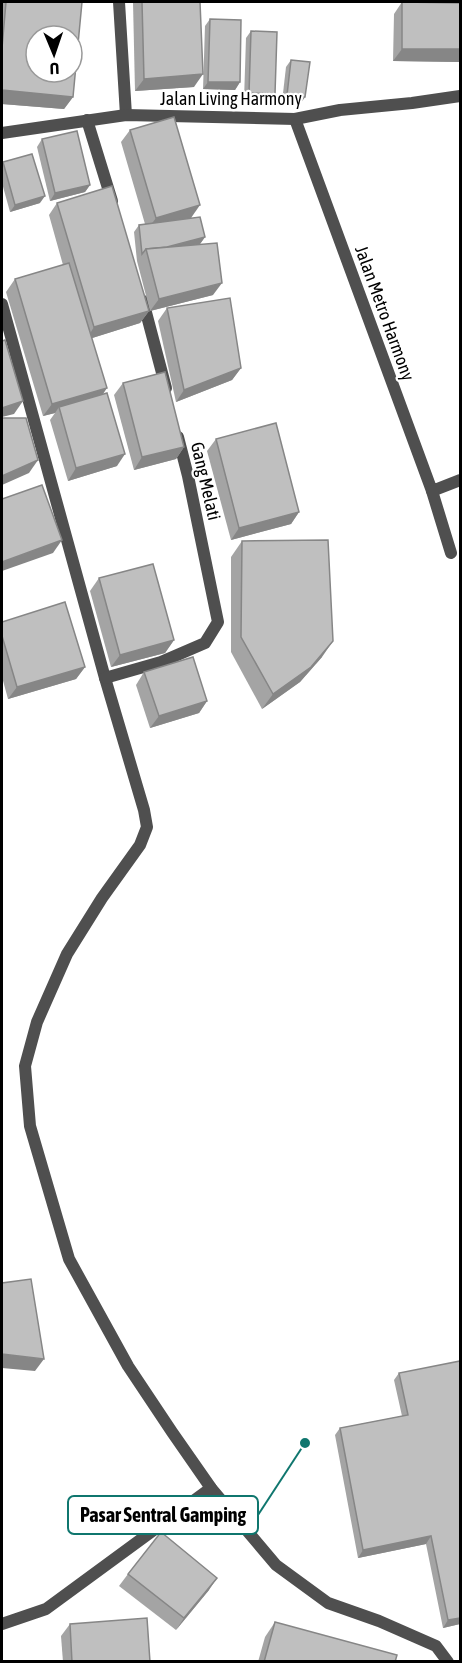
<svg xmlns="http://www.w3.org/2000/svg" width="462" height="1663" font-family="'Asap Condensed',sans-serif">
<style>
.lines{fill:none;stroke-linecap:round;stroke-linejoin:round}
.minor{stroke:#4f4f4f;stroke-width:12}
.wall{fill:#a4a4a4}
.shaded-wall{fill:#868686}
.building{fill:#bfbfbf;stroke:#868686;stroke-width:1.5;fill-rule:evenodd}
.labels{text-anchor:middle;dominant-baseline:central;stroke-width:4.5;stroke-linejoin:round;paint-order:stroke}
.street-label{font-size:18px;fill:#000;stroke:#fff}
.leader{fill:none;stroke:#0f766e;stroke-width:2}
.callout-dot{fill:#0f766e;stroke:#fff;stroke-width:2}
.callout{fill:#fff;stroke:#0f766e;stroke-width:2}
.callout-label{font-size:20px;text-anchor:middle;font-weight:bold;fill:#000}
</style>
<rect width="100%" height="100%" fill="#fff"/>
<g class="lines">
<!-- minor -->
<g class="minor">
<polyline points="119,2 126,115"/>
<polyline points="295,119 432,491 460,480"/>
<polyline points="87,120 112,201"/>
<polyline points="2,133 126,115 295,119 340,110 412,103 460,96"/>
<polyline points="143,301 166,388"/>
<polyline points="2,304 105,678 144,810 147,827 140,845 102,898 67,954 37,1022 25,1066 30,1126 69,1259 128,1366 172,1432 211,1488 276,1565 328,1603 379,1621 436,1646 448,1662"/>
<polyline points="432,491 451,553"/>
<polyline points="105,678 161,662 205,643 218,622 188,476 178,437"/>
<polyline points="2,1624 46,1609 211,1488"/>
</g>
</g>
<!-- wall -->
<g class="wall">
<polygon points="2,2 77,2 73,97 64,109 2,104"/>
<polygon points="133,2 200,2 194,87 135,91"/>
<polygon points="402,2 457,2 456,3 460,3 460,59 459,62 393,61 394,14"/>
<polygon points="210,19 240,82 235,90 203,89 205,26"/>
<polygon points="251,31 275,94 270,101 244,100 246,38"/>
<polygon points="291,60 305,97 300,104 282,102 286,67"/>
<polygon points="130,130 205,237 200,244 213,295 150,311 137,261 134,232 139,225 145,224 121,142"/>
<polygon points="42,139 90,185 85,192 50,201 37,147"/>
<polygon points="3,162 40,203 10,212 2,183 2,164"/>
<polygon points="57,203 149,311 140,323 92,338 117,466 68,481 50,420 55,413 43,416 6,292 15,279 63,265 49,215"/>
<polygon points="167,308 241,368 232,380 176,402 158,321"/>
<polygon points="123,383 184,447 176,459 134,470 114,395"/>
<polygon points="216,439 299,512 291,524 231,540 207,451"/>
<polygon points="242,541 322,657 300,682 262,709 231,652 231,557"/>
<polygon points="99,578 174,640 165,653 111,667 90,591"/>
<polygon points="2,622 85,667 76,679 8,699 2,677"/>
<polygon points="144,672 207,701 199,713 150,728 136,685"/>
<polygon points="399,1373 460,1624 443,1628 426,1544 358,1558 335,1435 340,1428 402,1416 394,1380"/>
<polygon points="128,1574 209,1590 176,1630 119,1586"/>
<polygon points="275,1622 395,1662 258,1662 265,1637"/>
<polygon points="70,1624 150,1662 63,1662 61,1636"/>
</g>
<!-- shaded-wall -->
<g class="shaded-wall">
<polygon points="402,49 460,49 460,59 459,62 393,61"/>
<polygon points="203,74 194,87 135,91 144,79"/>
<polygon points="208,82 240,82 235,90 203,89"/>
<polygon points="2,90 73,97 64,109 2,104"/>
<polygon points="249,93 275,94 270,101 244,100"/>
<polygon points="287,95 305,97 300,104 282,102"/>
<polygon points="90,185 85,192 50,201 55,193"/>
<polygon points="45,196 40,203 10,212 15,205"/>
<polygon points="200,205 191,218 147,230 156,218"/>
<polygon points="205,237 200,244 147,253"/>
<polygon points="222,283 213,295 150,311 159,299"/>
<polygon points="149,311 140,323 86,340 94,327"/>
<polygon points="241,368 232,380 176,402 184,390"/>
<polygon points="107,388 99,400 59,407 55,413 43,416 52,404"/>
<polygon points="23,401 14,414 2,417 2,408"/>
<polygon points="184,447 176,459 134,470 142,457"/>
<polygon points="125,454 117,466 68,481 76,468"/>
<polygon points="38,460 29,473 2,485 2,476"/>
<polygon points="299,512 291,524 231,540 239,528"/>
<polygon points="62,540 53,553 2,571 2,562"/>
<polygon points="174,640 165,653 111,667 120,655"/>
<polygon points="333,641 322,657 300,682 262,709 273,694"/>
<polygon points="85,667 76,679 8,699 17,687"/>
<polygon points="207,701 199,713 150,728 159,716"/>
<polygon points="2,1354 44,1359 35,1371 2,1368"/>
<polygon points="431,1536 426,1544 358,1558 363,1550"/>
<polygon points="217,1578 209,1590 176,1630 184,1618"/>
<polygon points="460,1618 460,1624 443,1628 448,1620"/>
</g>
<!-- building -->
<g class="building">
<path d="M 6,2 L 82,2 L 73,97 L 2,90 L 2,48 ZM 36,36 L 72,36 L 72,72 L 36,72 Z"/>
<polygon points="142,2 200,2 203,74 144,79"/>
<polygon points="402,2 460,3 460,49 402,49"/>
<polygon points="210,19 241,20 240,82 208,82"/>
<polygon points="251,31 277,32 275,94 249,93"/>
<polygon points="291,60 310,62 305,97 287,95"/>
<polygon points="174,117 200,205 156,218 130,130"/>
<polygon points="77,131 90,185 55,193 42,139"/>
<polygon points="32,154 45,196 15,205 3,162"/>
<polygon points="112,186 149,311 94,327 57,203"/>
<polygon points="200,217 205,237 167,247 146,249 142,254 139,225"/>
<polygon points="217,243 222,283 159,299 146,249"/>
<polygon points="69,263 107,388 52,404 15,279"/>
<polygon points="230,298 241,368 184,390 167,308"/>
<polygon points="5,340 23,401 2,408 2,341"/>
<polygon points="165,372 184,447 142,457 123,383"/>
<polygon points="107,393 125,454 76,468 59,407"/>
<polygon points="2,418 26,418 38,460 2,476"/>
<polygon points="276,423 299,512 239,528 216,439"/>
<polygon points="42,485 62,540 2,562 2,499"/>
<polygon points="328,540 333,641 311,667 273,694 241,637 242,541"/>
<polygon points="153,564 174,640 120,655 99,578"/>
<polygon points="65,602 85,667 17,687 2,636 2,622"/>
<polygon points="193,657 207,701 159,716 144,672"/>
<polygon points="31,1279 44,1359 2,1354 2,1283"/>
<polygon points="460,1361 460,1618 448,1620 431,1536 363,1550 340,1428 408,1415 399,1373"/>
<polygon points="161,1532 217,1578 184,1618 128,1574"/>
<polygon points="147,1618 150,1662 72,1662 70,1624"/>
<polygon points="275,1622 397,1655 395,1662 264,1662"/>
</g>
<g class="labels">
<!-- street labels -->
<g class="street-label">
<text x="231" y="98">Jalan Living Harmony</text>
<text transform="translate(385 313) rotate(70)">Jalan Metro Harmony</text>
<text transform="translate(206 481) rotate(77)">Gang Melati</text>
</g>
</g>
<!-- callouts -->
<path class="leader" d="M305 1443L258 1515"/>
<circle class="callout-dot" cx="305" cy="1443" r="6"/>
<rect class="callout" x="68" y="1496" width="190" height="38" rx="6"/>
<g class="callout-label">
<text x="163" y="1522">Pasar Sentral Gamping</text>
</g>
<!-- border -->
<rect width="462" height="1663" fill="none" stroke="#000000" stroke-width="6"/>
<!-- north arrow -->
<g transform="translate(54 54) rotate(178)"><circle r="28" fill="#ffffff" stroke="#999999" stroke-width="1.5"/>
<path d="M0-4.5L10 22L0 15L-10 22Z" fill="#000000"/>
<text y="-9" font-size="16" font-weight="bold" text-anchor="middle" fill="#000000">U</text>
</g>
</svg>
